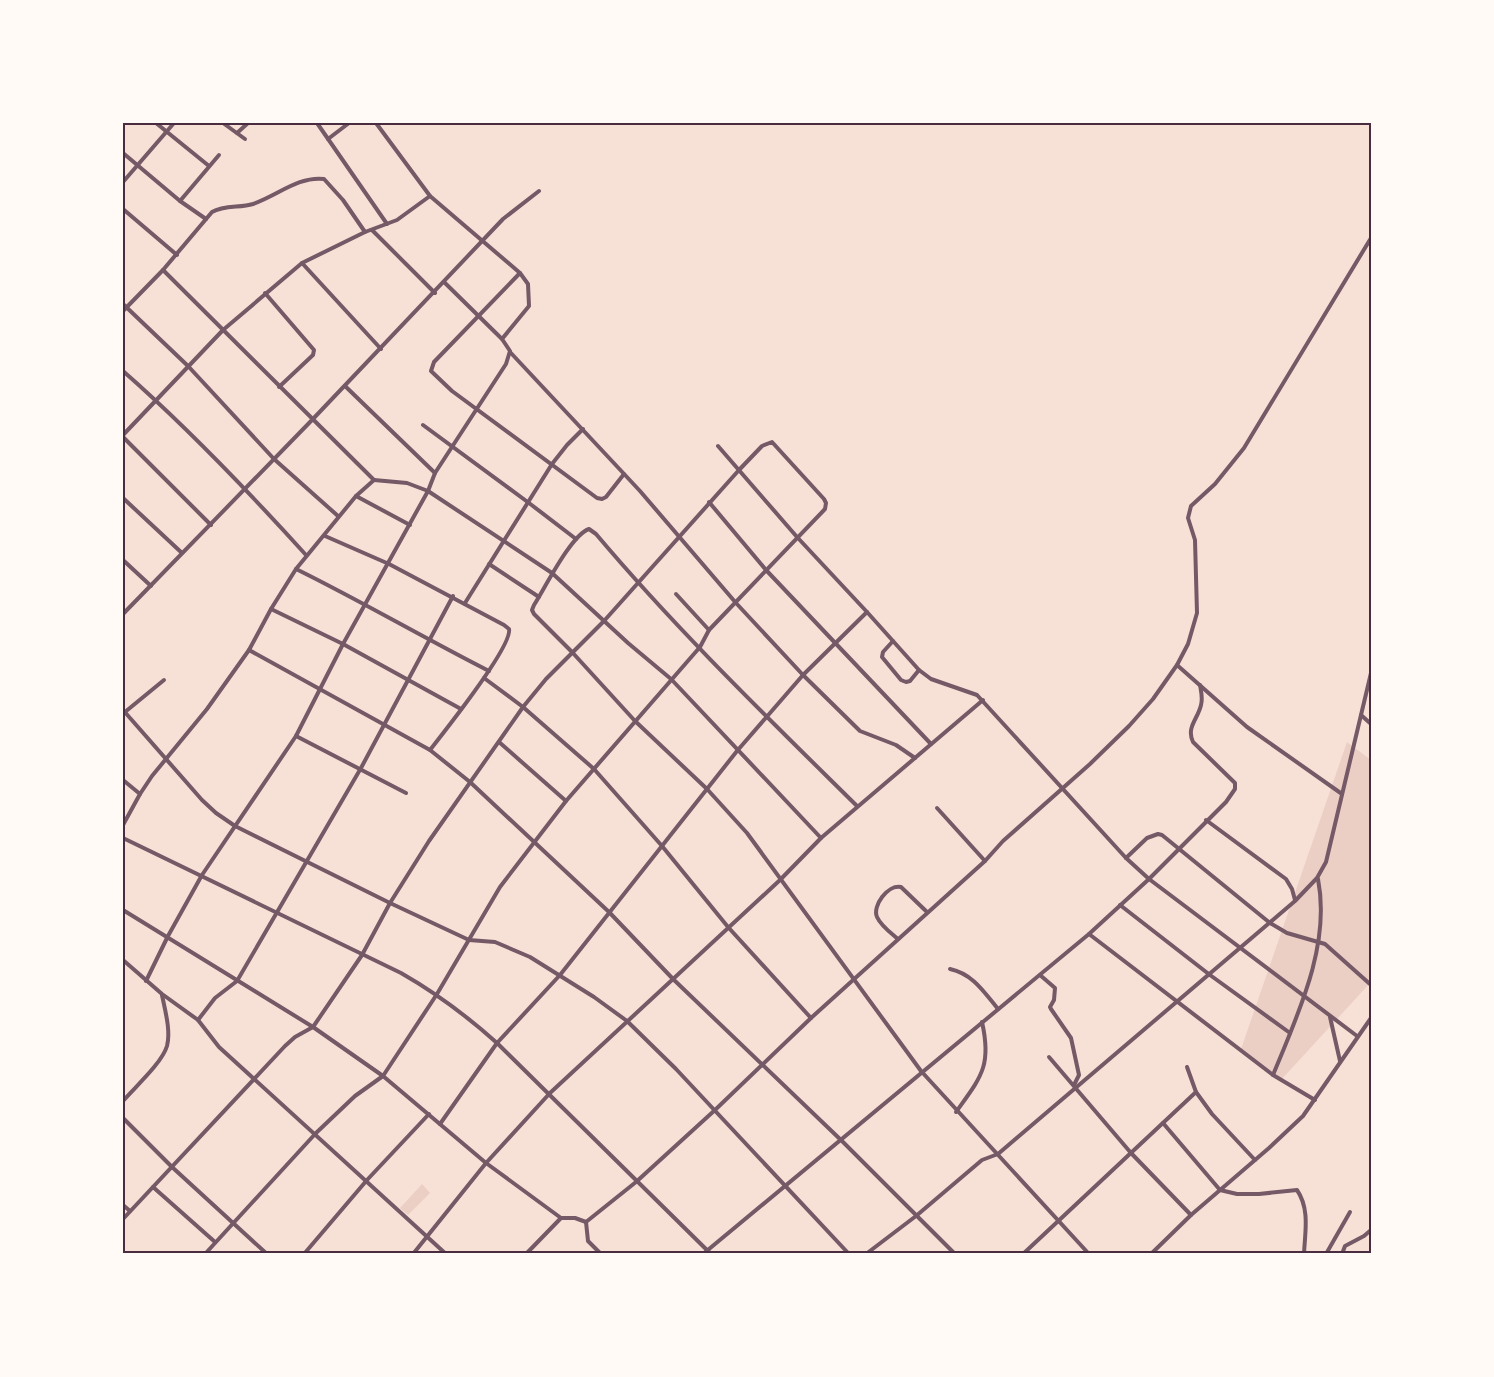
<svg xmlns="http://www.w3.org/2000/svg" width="1494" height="1377" font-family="'DejaVu Sans',sans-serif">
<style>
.green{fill:#ebcfc5}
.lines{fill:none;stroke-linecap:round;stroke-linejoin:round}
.minor{stroke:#755966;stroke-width:4}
.neatline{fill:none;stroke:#4a2c40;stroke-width:2}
</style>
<rect width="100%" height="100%" fill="#f7e1d7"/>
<!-- green -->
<g class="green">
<polygon points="1347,742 1371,760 1371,982 1281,1080 1241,1049"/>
<polygon points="422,1184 430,1193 408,1215 400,1208"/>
</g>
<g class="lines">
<!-- minor -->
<g class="minor">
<polyline points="156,123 209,166"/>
<polyline points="223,123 245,139"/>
<polyline points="317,123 387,224"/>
<polyline points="237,133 248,123"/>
<polyline points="328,139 349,123"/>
<polyline points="123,153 180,201 206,219"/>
<polyline points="123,182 174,123"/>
<polyline points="180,201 219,155"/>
<polyline points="123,209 177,255"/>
<polyline points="372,230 435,293"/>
<polyline points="302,263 381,349"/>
<polyline points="163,270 374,480"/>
<polyline points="520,273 434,362 431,371 452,391 597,498 602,499 606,497 624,474"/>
<polyline points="444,282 502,339"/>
<polyline points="265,293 314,350 313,355 279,387"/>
<polyline points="123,304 188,366 274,459 338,516"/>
<path d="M 123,311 L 163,270 L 212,212 C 224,205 240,208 253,204 C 277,196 298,176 324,179 L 343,200 L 365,232"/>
<polyline points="510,352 640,491 736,603 803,675 860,731 896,745 915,758"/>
<path d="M 123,371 C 188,428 248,491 306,555"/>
<polyline points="345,386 435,473"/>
<polyline points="423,425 529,503 576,539"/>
<polyline points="123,435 223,330 302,263 365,232 397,220 430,196"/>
<polyline points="123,437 211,525"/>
<polyline points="718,446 797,537 867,612 919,670 931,679 977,695 1126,858 1149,879 1357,1036"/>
<polyline points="374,480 407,483 428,491 552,573 628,643 671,679 821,838"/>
<polyline points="356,496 410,525"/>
<polyline points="123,498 182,553"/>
<polyline points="709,502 766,570 931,744"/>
<path d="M 325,536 L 389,564 L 504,625 L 509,629 C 513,646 444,732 430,750"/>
<polyline points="123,560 151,586"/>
<polyline points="489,564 539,597"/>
<path d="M 296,569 C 361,601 424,638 489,671"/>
<polyline points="676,594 709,630"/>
<polyline points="465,603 552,464 567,445 583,429"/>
<polyline points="271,609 343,644 461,709"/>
<polyline points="123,614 312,420 503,219 539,191"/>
<polyline points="893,641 883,652 882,657 901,680 906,682 910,681 919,670"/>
<polyline points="249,650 430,750 470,782 609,912 673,979 842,1141 955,1254"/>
<polyline points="1177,665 1247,727 1342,794"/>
<polyline points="484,678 523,707 594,769 662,846 728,927 811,1018"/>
<polyline points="123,710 202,800 216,813 235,826 390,903 469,940 495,942 530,957 594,997 627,1021 676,1069 849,1254"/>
<polyline points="125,712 164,680"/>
<polyline points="1361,715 1371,724"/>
<polyline points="296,736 406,793"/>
<polyline points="499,742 566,801"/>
<polyline points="123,780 140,794"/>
<path d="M 857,806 C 768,718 677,630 596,534 L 589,529 C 571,535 545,588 534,605 L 532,610 L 534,614 L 572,652 L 635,721 L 707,789 L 747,833 L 921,1071 L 1089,1254"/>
<polyline points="937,808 985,861"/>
<polyline points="1206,820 1286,879 1292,889 1295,900"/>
<polyline points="123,825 140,794 152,776 207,709 249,650 271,609 296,569 356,496 374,480"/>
<path d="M 123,838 L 401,973 C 436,993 467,1016 497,1043 L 711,1254"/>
<polyline points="1126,858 1147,838 1158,834 1162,835 1270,923 1287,933 1325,944 1371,985"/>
<polyline points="1120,905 1210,975 1290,1033"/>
<polyline points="123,910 313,1027 383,1076 486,1163 561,1218 575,1218 586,1222"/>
<polyline points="1089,934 1273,1075 1315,1100"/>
<path d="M 898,939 C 891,933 881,926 877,917 C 872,906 888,884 901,887 L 927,912"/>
<polyline points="123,960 162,994 198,1020 219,1047 446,1254"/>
<path d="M 950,969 C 973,974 984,992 998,1009"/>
<polyline points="1040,975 1055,988 1054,1000 1050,1007 1051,1009 1071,1038 1079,1075 1074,1085"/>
<polyline points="146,981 168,936 202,875 296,736 343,644 428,491 435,473 506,364 510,351 502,339 529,306 528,284 520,273 430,196 376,123"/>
<polyline points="1330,1017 1340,1061"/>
<polyline points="198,1020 215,998 237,981 361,768 453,596"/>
<polyline points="1049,1057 1131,1153 1191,1215"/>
<polyline points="1187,1067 1196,1092 1212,1114 1255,1160"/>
<path d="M 1273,1075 C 1298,1014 1331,945 1318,879"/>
<path d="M 123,1101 C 135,1087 162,1063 167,1046 C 171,1031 165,1010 162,995"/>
<path d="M 956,1112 C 981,1077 992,1066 982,1022"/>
<polyline points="123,1118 172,1167 267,1254"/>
<path d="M 1163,1123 L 1220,1190 L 1237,1194 L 1259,1194 L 1297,1190 C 1310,1209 1305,1232 1304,1254"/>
<polyline points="440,1124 497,1043 560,975 737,751 803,675 867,612"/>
<polyline points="153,1187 215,1242"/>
<polyline points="123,1205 130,1211"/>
<polyline points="123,1219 285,1046 295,1037 313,1027 362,955 390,903 429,841 523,707 546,679 604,621 739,470 762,446 772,442 824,499 826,503 825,509 709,630 700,647 566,801 500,887 437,994 383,1076 355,1096 316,1133 205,1254"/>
<polyline points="586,1222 636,1182 715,1110 811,1018 985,861 1003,841 1090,764 1129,726 1153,699 1177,665 1188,644 1197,613 1195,540 1188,518 1191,506 1215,484 1244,448 1371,238"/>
<polyline points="586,1222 588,1241 601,1254"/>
<polyline points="304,1254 367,1180 429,1114"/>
<polyline points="413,1254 486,1163 550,1093 780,880 821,838 983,700"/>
<polyline points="526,1254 561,1218"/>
<path d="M 703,1254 L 1089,934 L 1149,879 L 1226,802 L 1235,789 L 1235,783 L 1193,742 C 1186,727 1198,719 1201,705 C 1203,698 1201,691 1200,685"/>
<polyline points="866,1254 916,1216 982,1160 998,1154 1295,901 1317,878 1326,862 1371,673"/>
<polyline points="1023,1254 1196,1092"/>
<polyline points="1151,1254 1191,1215 1269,1148 1303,1116 1371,1018"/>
<polyline points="1326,1254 1350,1212"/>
<polyline points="1342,1254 1345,1246 1364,1236 1371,1230"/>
</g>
</g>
<!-- border -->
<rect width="1494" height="1377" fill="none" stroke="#fffaf5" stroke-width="249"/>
<rect x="124" y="124" width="1246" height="1128" class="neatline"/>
</svg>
